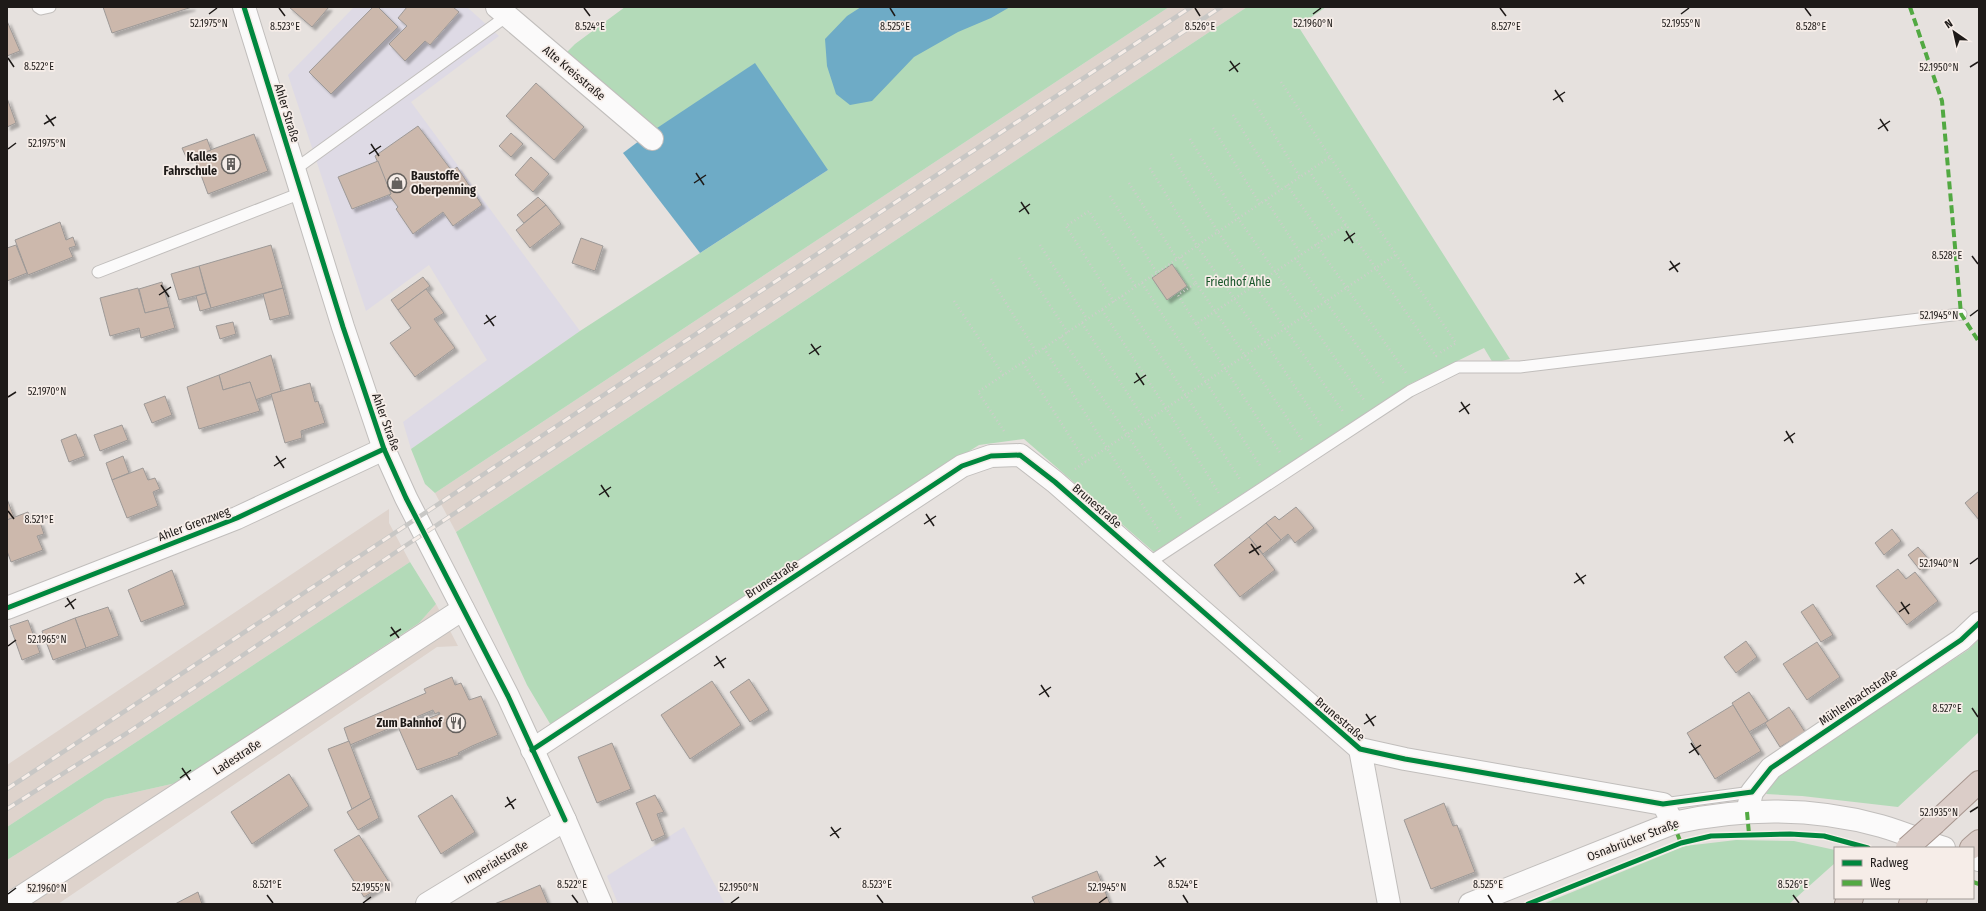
<svg xmlns="http://www.w3.org/2000/svg" width="1986" height="911" font-family="'Fira Sans Condensed',sans-serif">
<style>
.commercial{fill:#dedae5}
.built{fill:#ded3cc}
.green{fill:#b3dab8}
.water{fill:#6eabc6}
.building{fill:#ccb8ac;stroke:#9d9997;filter:url(#shadow)}
.lines{fill:none;stroke-linecap:round;stroke-linejoin:round}
.lane-casing{stroke:#c1bebc;stroke-width:13}
.street-casing{stroke:#c1bebc;stroke-width:24}
.secondary-casing{stroke:#c1bebc;stroke-width:24}
.highway-casing{stroke:#a7968f;stroke-width:24}
.path{stroke:#cecdcb;stroke-width:2.5;stroke-dasharray:1 3;stroke-linecap:butt}
.lane{stroke:#fbfafa;stroke-width:11}
.street{stroke:#fbfafa;stroke-width:22}
.secondary{stroke:#fbfafa;stroke-width:22}
.highway{stroke:#dbcdc8;stroke-width:22}
.rail-casing{stroke:#c8c7c5;stroke-width:4.5}
.rail{stroke:#f6ede8;stroke-width:3;stroke-dasharray:9;stroke-linecap:butt}
.highway-bridge-casing{stroke:#a7968f;stroke-width:24;stroke-linecap:butt}
.highway-bridge{stroke:#dbcdc8;stroke-width:22}
.quiet{stroke:#52a942;stroke-width:4;stroke-dasharray:8 4;stroke-linecap:butt}
.cycleway-casing{stroke:#f6ede8;stroke-width:8}
.cycleway{stroke:#00873e;stroke-width:5}
.ticks{fill:none;stroke:#1e1a18;stroke-width:1.5}
.labels{text-anchor:middle;dominant-baseline:central;stroke-width:3.5;stroke-linejoin:round;paint-order:stroke}
.street-label{font-size:12px;fill:#1e1a18;stroke:#f6ede8}
.poi-label{font-size:12px;font-weight:bold;fill:#1e1a18;stroke:#f6ede8;text-anchor:end}
.park-label{font-size:12px;fill:#1a562b;stroke:#f6ede8}
.ticks-label{font-size:10px;text-anchor:middle;fill:#1e1a18;stroke:#f6ede8;stroke-width:3.5;stroke-linejoin:round;paint-order:stroke}
</style>
<defs>
<filter id="shadow"><feDropShadow dx="3.5" dy="3.5" stdDeviation="1" flood-color="#0004"/></filter>
</defs>
<rect width="100%" height="100%" fill="#e6e1de"/>
<!-- commercial -->
<g class="commercial">
<polygon points="354,7 467,7 499,36 411,102 580,331 411,449 403,422 487,360 429,265 366,311 288,75"/>
<polygon points="684,827 725,904 618,904 607,876"/>
</g>
<!-- built -->
<g class="built">
<polygon points="1169,7 1247,7 456,532 435,493"/>
<polygon points="389,509 389,523 410,562 7,827 7,765"/>
<polygon points="436,604 458,646 437,647 58,904 7,904 7,860 105,799 176,783 419,623"/>
</g>
<!-- green -->
<g class="green">
<polygon points="625,7 1169,7 435,493 425,484 411,449 580,331 828,170 651,132 561,58 575,44"/>
<polygon points="1247,7 1326,7 1298,26 1510,359 1493,363 1484,348 1410,384 1154,552 1024,439 979,445 928,477 552,727 527,685 456,532"/>
<polygon points="410,562 436,604 419,623 176,783 105,799 7,860 7,827"/>
<polygon points="1979,639 1979,732 1898,807 1802,796 1766,794 1777,775 1968,650"/>
<polygon points="1736,840 1794,841 1835,850 1835,863 1789,904 1543,904 1685,846"/>
</g>
<!-- water -->
<g class="water">
<polygon points="861,7 1010,7 991,18 958,32 914,57 872,101 850,105 836,94 827,66 825,39 847,16"/>
<polygon points="755,63 828,170 700,253 623,153 651,132"/>
</g>
<!-- building -->
<g class="building">
<polygon points="103,7 192,7 112,33"/>
<polygon points="289,7 329,7 312,27"/>
<polygon points="373,7 378,7 398,27 331,94 309,72"/>
<polygon points="407,7 453,7 459,12 430,45 425,41 405,61 389,44 407,26 398,18"/>
<polygon points="7,21 20,51 7,56"/>
<polygon points="536,83 584,127 554,160 506,116"/>
<polygon points="7,98 16,123 7,127"/>
<polygon points="418,126 452,171 457,167 482,205 453,226 443,212 413,234 396,209 398,207 389,195 391,194 375,156"/>
<polygon points="511,133 523,144 511,157 499,146"/>
<polygon points="254,134 268,171 208,194 194,156"/>
<polygon points="207,139 211,150 187,159 182,148"/>
<polygon points="531,157 549,174 533,192 515,175"/>
<polygon points="378,161 391,194 352,209 338,177"/>
<polygon points="538,197 546,205 524,223 517,215"/>
<polygon points="546,205 561,224 530,248 516,230"/>
<polygon points="60,222 66,240 73,237 76,246 69,248 73,257 28,275 15,240"/>
<polygon points="581,238 603,246 595,271 572,263"/>
<polygon points="16,245 27,273 7,281 7,248"/>
<polygon points="271,245 283,288 211,308 199,266"/>
<polygon points="1172,264 1187,286 1167,300 1152,278"/>
<polygon points="199,266 206,293 179,300 171,274"/>
<polygon points="423,277 430,286 398,310 391,300"/>
<polygon points="162,282 169,307 145,313 139,289"/>
<polygon points="138,288 145,313 169,307 175,328 141,338 139,328 110,336 100,298"/>
<polygon points="283,288 290,315 270,320 263,294"/>
<polygon points="426,289 444,313 434,319 455,348 415,377 390,343 411,328 398,310"/>
<polygon points="206,293 211,308 200,311 196,296"/>
<polygon points="233,322 236,334 220,339 216,326"/>
<polygon points="271,355 281,391 255,400 250,382 223,390 219,375"/>
<polygon points="219,375 223,390 250,382 260,411 199,429 187,387"/>
<polygon points="310,383 315,402 318,401 325,423 301,431 302,438 285,443 271,394"/>
<polygon points="165,396 172,415 152,423 144,404"/>
<polygon points="122,425 128,440 100,451 94,435"/>
<polygon points="76,434 85,456 69,462 61,440"/>
<polygon points="123,456 129,473 112,480 106,463"/>
<polygon points="143,468 148,480 155,478 160,489 153,492 158,506 127,518 112,480"/>
<polygon points="1979,491 1979,520 1965,503"/>
<polygon points="7,499 14,517 7,520"/>
<polygon points="1296,507 1314,528 1295,543 1288,534 1281,540 1266,523 1275,516 1279,520"/>
<polygon points="28,512 33,524 40,522 44,534 37,536 43,550 11,562 7,551 7,520"/>
<polygon points="1266,523 1281,540 1263,554 1249,537"/>
<polygon points="1892,529 1901,541 1884,555 1875,543"/>
<polygon points="1249,537 1275,570 1240,597 1214,565"/>
<polygon points="1918,547 1930,561 1920,570 1908,555"/>
<polygon points="1898,569 1906,579 1915,572 1938,601 1907,625 1876,586"/>
<polygon points="172,570 185,605 141,622 128,590"/>
<polygon points="1813,604 1833,635 1821,642 1801,612"/>
<polygon points="108,607 119,636 86,648 75,618"/>
<polygon points="75,618 86,648 53,660 42,631"/>
<polygon points="28,620 40,653 22,660 10,626"/>
<polygon points="1746,641 1757,657 1736,673 1724,657"/>
<polygon points="1817,642 1840,677 1807,700 1783,664"/>
<polygon points="452,677 455,685 461,683 469,700 481,696 498,735 472,746 458,753 459,755 417,770 399,729 440,714 439,712 435,714 433,710 350,745 344,728 426,693 424,689"/>
<polygon points="749,679 769,710 750,722 730,692"/>
<polygon points="712,681 741,725 690,759 661,715"/>
<polygon points="1749,692 1768,721 1749,732 1732,703"/>
<polygon points="1733,705 1761,751 1715,779 1687,733"/>
<polygon points="1789,707 1805,732 1780,747 1765,723"/>
<polygon points="349,741 371,798 352,809 328,749"/>
<polygon points="612,743 631,789 597,803 578,757"/>
<polygon points="289,774 309,806 252,844 231,812"/>
<polygon points="452,795 475,832 441,854 418,816"/>
<polygon points="655,795 664,812 657,814 665,835 652,841 636,803"/>
<polygon points="371,798 379,818 358,830 347,812"/>
<polygon points="1444,803 1453,826 1457,825 1475,872 1431,889 1404,820"/>
<polygon points="359,835 389,882 364,897 334,850"/>
<polygon points="1097,871 1110,904 1035,904 1032,897"/>
<polygon points="540,885 548,904 494,904 510,898"/>
<polygon points="198,892 202,904 175,904"/>
</g>
<g class="lines">
<defs>
<g id="lane">
<polyline points="38,7 41,9 50,7"/>
<polyline points="294,170 507,16"/>
<polyline points="98,272 301,193"/>
<polyline points="1147,564 1410,391 1458,367 1520,367 1961,314"/>
<polyline points="1663,804 1752,792"/>
</g>
<g id="street">
<polyline points="497,7 652,139"/>
<polyline points="7,608 237,518 384,449"/>
<polyline points="1360,749 1389,904"/>
<polyline points="532,750 962,466 991,456 1020,455 1055,482 1360,749 1405,759 1663,804 1673,823"/>
<polyline points="1747,812 1752,792 1771,768 1961,640 1979,623"/>
<polyline points="10,904 463,609"/>
<polyline points="427,904 565,820"/>
</g>
<g id="secondary">
<polyline points="244,7 343,327 384,449 406,498 508,696 565,820 601,904"/>
<polyline points="1973,858 1979,860"/>
<path d="M 1470,904 L 1673,823 C 1741,808 1813,807 1881,826 C 1902,832 1923,841 1944,848"/>
</g>
<g id="highway">
<polyline points="1935,823 1979,782"/>
<polyline points="1971,848 1979,841"/>
<polyline points="1846,904 1852,898"/>
<polyline points="1910,904 1916,898"/>
</g>
</defs>
<!-- lane casing -->
<use href="#lane" class="lane-casing"/>
<!-- street casing -->
<use href="#street" class="street-casing"/>
<!-- secondary casing -->
<use href="#secondary" class="secondary-casing"/>
<!-- highway casing -->
<use href="#highway" class="highway-casing"/>
<!-- path -->
<g class="path">
<polyline points="1281,82 1330,157"/>
<polyline points="1253,100 1300,177"/>
<polyline points="1233,115 1280,190"/>
<polyline points="1213,128 1260,204"/>
<polyline points="1190,139 1238,218 1364,400"/>
<polyline points="1171,154 1218,232 1344,413"/>
<polyline points="1150,168 1197,246 1265,342 1322,427"/>
<polyline points="1309,171 1436,356 1434,357"/>
<polyline points="1129,183 1177,259"/>
<polyline points="1287,185 1324,238"/>
<polyline points="1110,196 1157,273"/>
<polyline points="1266,200 1301,254"/>
<polyline points="1316,244 1406,373"/>
<polyline points="1040,245 1087,319"/>
<polyline points="1181,257 1196,283 1178,295 1196,324 1346,225"/>
<polyline points="1019,258 1068,333"/>
<polyline points="1295,258 1385,385"/>
<polyline points="991,279 1037,353"/>
<polyline points="1142,283 1261,467"/>
<polyline points="1196,283 1302,440"/>
<polyline points="1122,296 1241,481"/>
<polyline points="954,301 1004,376"/>
<polyline points="1114,302 1066,226 1089,211 1136,287"/>
<polyline points="1102,310 1166,408 1220,495"/>
<polyline points="1082,323 1201,507"/>
<polyline points="1196,324 1281,454"/>
<polyline points="1061,337 1127,434 1182,520"/>
<polyline points="1044,348 1161,534"/>
<polyline points="1023,363 1086,462"/>
<polyline points="1004,431 978,392 1330,157 1456,343 1438,354"/>
<polyline points="1075,469 1397,254"/>
</g>
<!-- lane -->
<use href="#lane" class="lane"/>
<!-- street -->
<use href="#street" class="street"/>
<!-- secondary -->
<use href="#secondary" class="secondary"/>
<!-- highway -->
<use href="#highway" class="highway"/>
<defs>
<g id="rail">
<polyline points="7,789 1191,7"/>
<polyline points="7,809 127,733 402,548 1221,7"/>
</g>
</defs>
<!-- rail casing -->
<use href="#rail" class="rail-casing"/>
<!-- rail -->
<use href="#rail" class="rail"/>
<defs>
<polyline id="highway-bridge" points="1907,848 1935,823"/>
</defs>
<!-- highway-bridge casing -->
<use href="#highway-bridge" class="highway-bridge-casing"/>
<!-- highway-bridge -->
<use href="#highway-bridge" class="highway-bridge"/>
<!-- quiet -->
<g class="quiet">
<polyline points="1910,7 1942,101 1961,314 1979,342"/>
<polyline points="1747,812 1749,834"/>
<polyline points="1673,823 1681,843"/>
<polyline points="1973,882 1979,884"/>
</g>
<defs>
<g id="cycleway">
<polyline points="244,7 343,327 384,449 406,498 508,696 565,820"/>
<polyline points="7,608 237,518 384,449"/>
<polyline points="532,750 962,466 991,456 1020,455 1055,482 1360,749 1405,759 1663,804 1752,792 1771,768 1961,640 1979,623"/>
<polyline points="1528,904 1681,843 1711,836 1790,834 1824,836 1868,848"/>
</g>
</defs>
<!-- cycleway casing -->
<use href="#cycleway" class="cycleway-casing"/>
<!-- cycleway -->
<use href="#cycleway" class="cycleway"/>
</g>
<!-- ticks -->
<path class="ticks" d="M 279,8 L 285,16M 584,8 L 590,16M 890,8 L 895,16M 1195,8 L 1200,16M 1500,8 L 1506,16M 1805,8 L 1811,16M 209,14 L 217,8M 1313,14 L 1321,8M 1681,14 L 1689,8M 8,58 L 14,67M 1230,61 L 1238,72M 1970,67 L 1978,62M 1229,71 L 1240,63M 1555,90 L 1563,102M 1553,100 L 1565,92M 46,115 L 54,126M 1880,119 L 1888,131M 44,124 L 56,117M 1878,129 L 1890,121M 371,144 L 379,156M 8,149 L 16,143M 369,154 L 381,146M 696,173 L 704,185M 694,183 L 706,175M 1021,202 L 1029,214M 1019,212 L 1030,204M 1346,231 L 1353,243M 1344,241 L 1355,233M 1972,256 L 1978,264M 1670,261 L 1678,272M 1669,270 L 1680,263M 161,285 L 169,297M 159,295 L 171,287M 486,315 L 494,326M 1970,316 L 1978,310M 484,324 L 496,316M 811,344 L 819,355M 809,354 L 821,346M 1136,373 L 1144,385M 1134,383 L 1146,375M 8,397 L 16,392M 1461,402 L 1469,414M 1459,412 L 1470,404M 1786,431 L 1793,443M 1784,441 L 1795,433M 276,456 L 284,468M 274,466 L 286,458M 601,485 L 609,497M 599,495 L 611,487M 8,511 L 14,519M 926,514 L 934,526M 924,524 L 936,516M 1251,544 L 1259,555M 1249,553 L 1261,546M 1970,564 L 1978,558M 1576,573 L 1584,584M 1574,583 L 1586,575M 67,598 L 74,609M 1901,602 L 1909,614M 65,607 L 76,599M 1899,612 L 1910,604M 391,627 L 399,638M 390,636 L 401,629M 8,646 L 16,640M 716,656 L 724,668M 714,666 L 726,658M 1041,685 L 1049,697M 1039,695 L 1051,687M 1972,708 L 1978,717M 1366,714 L 1374,726M 1364,724 L 1376,716M 1691,743 L 1699,755M 1689,753 L 1701,745M 182,768 L 190,780M 180,778 L 191,770M 507,797 L 514,809M 505,807 L 516,799M 1970,812 L 1978,807M 831,827 L 839,838M 830,836 L 841,828M 1156,856 L 1164,867M 1154,866 L 1166,858M 8,894 L 16,888M 267,895 L 273,903M 572,895 L 578,903M 877,895 L 883,903M 1183,895 L 1188,903M 1488,895 L 1493,903M 1793,895 L 1799,903M 363,903 L 371,897M 731,903 L 739,897M 1099,903 L 1107,897"/>
<!-- icons -->
<defs>
<symbol id="building-ring" viewBox="-11 -11 22 22"><circle r="9.5" fill="#f6ede8" stroke="#64605d" stroke-width="1.5"/><path d="M-4-6H4V6H1V3H-1V6H-4ZM-2.5-4.3h1.7v1.8h-1.7ZM.8-4.3h1.7v1.8H.8ZM-2.5-1h1.7V.8h-1.7ZM.8-1h1.7V.8H.8Z" fill="#64605d"/></symbol>
<symbol id="shop-ring" viewBox="-11 -11 22 22"><circle r="9.5" fill="#f6ede8" stroke="#64605d" stroke-width="1.5"/><path d="M-5-2.5h2.3a2.7 3.5 0 0 1 5.4 0H5L5.5 6h-11ZM-1.5-2.5h3a1.5 2.3 0 0 0-3 0Z" fill="#64605d"/></symbol>
<symbol id="restaurant-ring" viewBox="-11 -11 22 22"><circle r="9.5" fill="#f6ede8" stroke="#64605d" stroke-width="1.5"/><path d="M-5-6h1v4h1v-4h1v4h1v-4h1v5L-1.5 .5V6h-2V.5L-5-1ZM5-6V6H3V1.5H1.5Q1.5-4 5-6Z" fill="#64605d"/></symbol>
</defs>
<g fill-rule="evenodd">
<use href="#building-ring" x="220" y="153" width="22" height="22"/>
<use href="#shop-ring" x="386" y="172" width="22" height="22"/>
<use href="#restaurant-ring" x="445" y="712" width="22" height="22"/>
</g>
<g class="labels">
<!-- street labels -->
<g class="street-label">
<text transform="translate(574 73) rotate(40)">Alte Kreisstraße</text>
<text transform="translate(287 113) rotate(73)">Ahler Straße</text>
<text transform="translate(386 422) rotate(70)">Ahler Straße</text>
<text transform="translate(1097 506) rotate(41)">Brunestraße</text>
<text transform="translate(194 524) rotate(-21)">Ahler Grenzweg</text>
<text transform="translate(772 579) rotate(-33)">Brunestraße</text>
<text transform="translate(1858 697) rotate(-34)">Mühlenbachstraße</text>
<text transform="translate(1340 719) rotate(40)">Brunestraße</text>
<text transform="translate(237 757) rotate(-33)">Ladestraße</text>
<text transform="translate(1633 840) rotate(-21)">Osnabrücker Straße</text>
<text transform="translate(496 862) rotate(-31)">Imperialstraße</text>
</g>
<!-- poi labels -->
<g class="poi-label">
<text x="217" y="157">Kalles<tspan x="217" dy="14">Fahrschule</tspan></text>
<text x="411" y="176" text-anchor="start">Baustoffe<tspan x="411" dy="14">Oberpenning</tspan></text>
<text x="442" y="723">Zum Bahnhof</text>
</g>
<!-- park labels -->
<g class="park-label">
<text x="1238" y="282">Friedhof Ahle</text>
</g>
</g>
<g class="ticks-label">
<text x="209" y="27">52.1975°N</text>
<text x="1313" y="27">52.1960°N</text>
<text x="1681" y="27">52.1955°N</text>
<text x="285" y="30">8.523°E</text>
<text x="590" y="30">8.524°E</text>
<text x="895" y="30">8.525°E</text>
<text x="1200" y="30">8.526°E</text>
<text x="1506" y="30">8.527°E</text>
<text x="1811" y="30">8.528°E</text>
<text x="39" y="70">8.522°E</text>
<text x="1939" y="71">52.1950°N</text>
<text x="47" y="147">52.1975°N</text>
<text x="1947" y="259">8.528°E</text>
<text x="1939" y="319">52.1945°N</text>
<text x="47" y="395">52.1970°N</text>
<text x="39" y="523">8.521°E</text>
<text x="1939" y="567">52.1940°N</text>
<text x="47" y="643">52.1965°N</text>
<text x="1947" y="712">8.527°E</text>
<text x="1939" y="816">52.1935°N</text>
<text x="267" y="888">8.521°E</text>
<text x="572" y="888">8.522°E</text>
<text x="877" y="888">8.523°E</text>
<text x="1183" y="888">8.524°E</text>
<text x="1488" y="888">8.525°E</text>
<text x="1793" y="888">8.526°E</text>
<text x="371" y="891">52.1955°N</text>
<text x="739" y="891">52.1950°N</text>
<text x="1107" y="891">52.1945°N</text>
<text x="47" y="892">52.1960°N</text>
</g>
<!-- border -->
<rect width="1986" height="911" fill="none" stroke="#1e1a18" stroke-width="16"/>
<!-- legend -->
<rect x="1834" y="847" width="140" height="52" fill="#f6ede8" stroke="#a09995"/>
<rect x="1842" y="860" width="20" height="6" fill="#00873e" stroke="#a09995"/>
<text x="1870" y="867" font-size="12" fill="#1e1a18">Radweg</text>
<rect x="1842" y="880" width="20" height="6" fill="#52a942" stroke="#a09995"/>
<text x="1870" y="887" font-size="12" fill="#1e1a18">Weg</text>
<!-- north arrow -->
<g transform="translate(1954 32) rotate(326)" stroke="#f6ede8" stroke-width="3" paint-order="stroke">
<path d="M0-3L7 15L0 10L-7 15Z" fill="#1e1a18"/>
<text y="-6" font-size="11" font-weight="bold" text-anchor="middle" fill="#1e1a18">N</text>
</g>
</svg>
